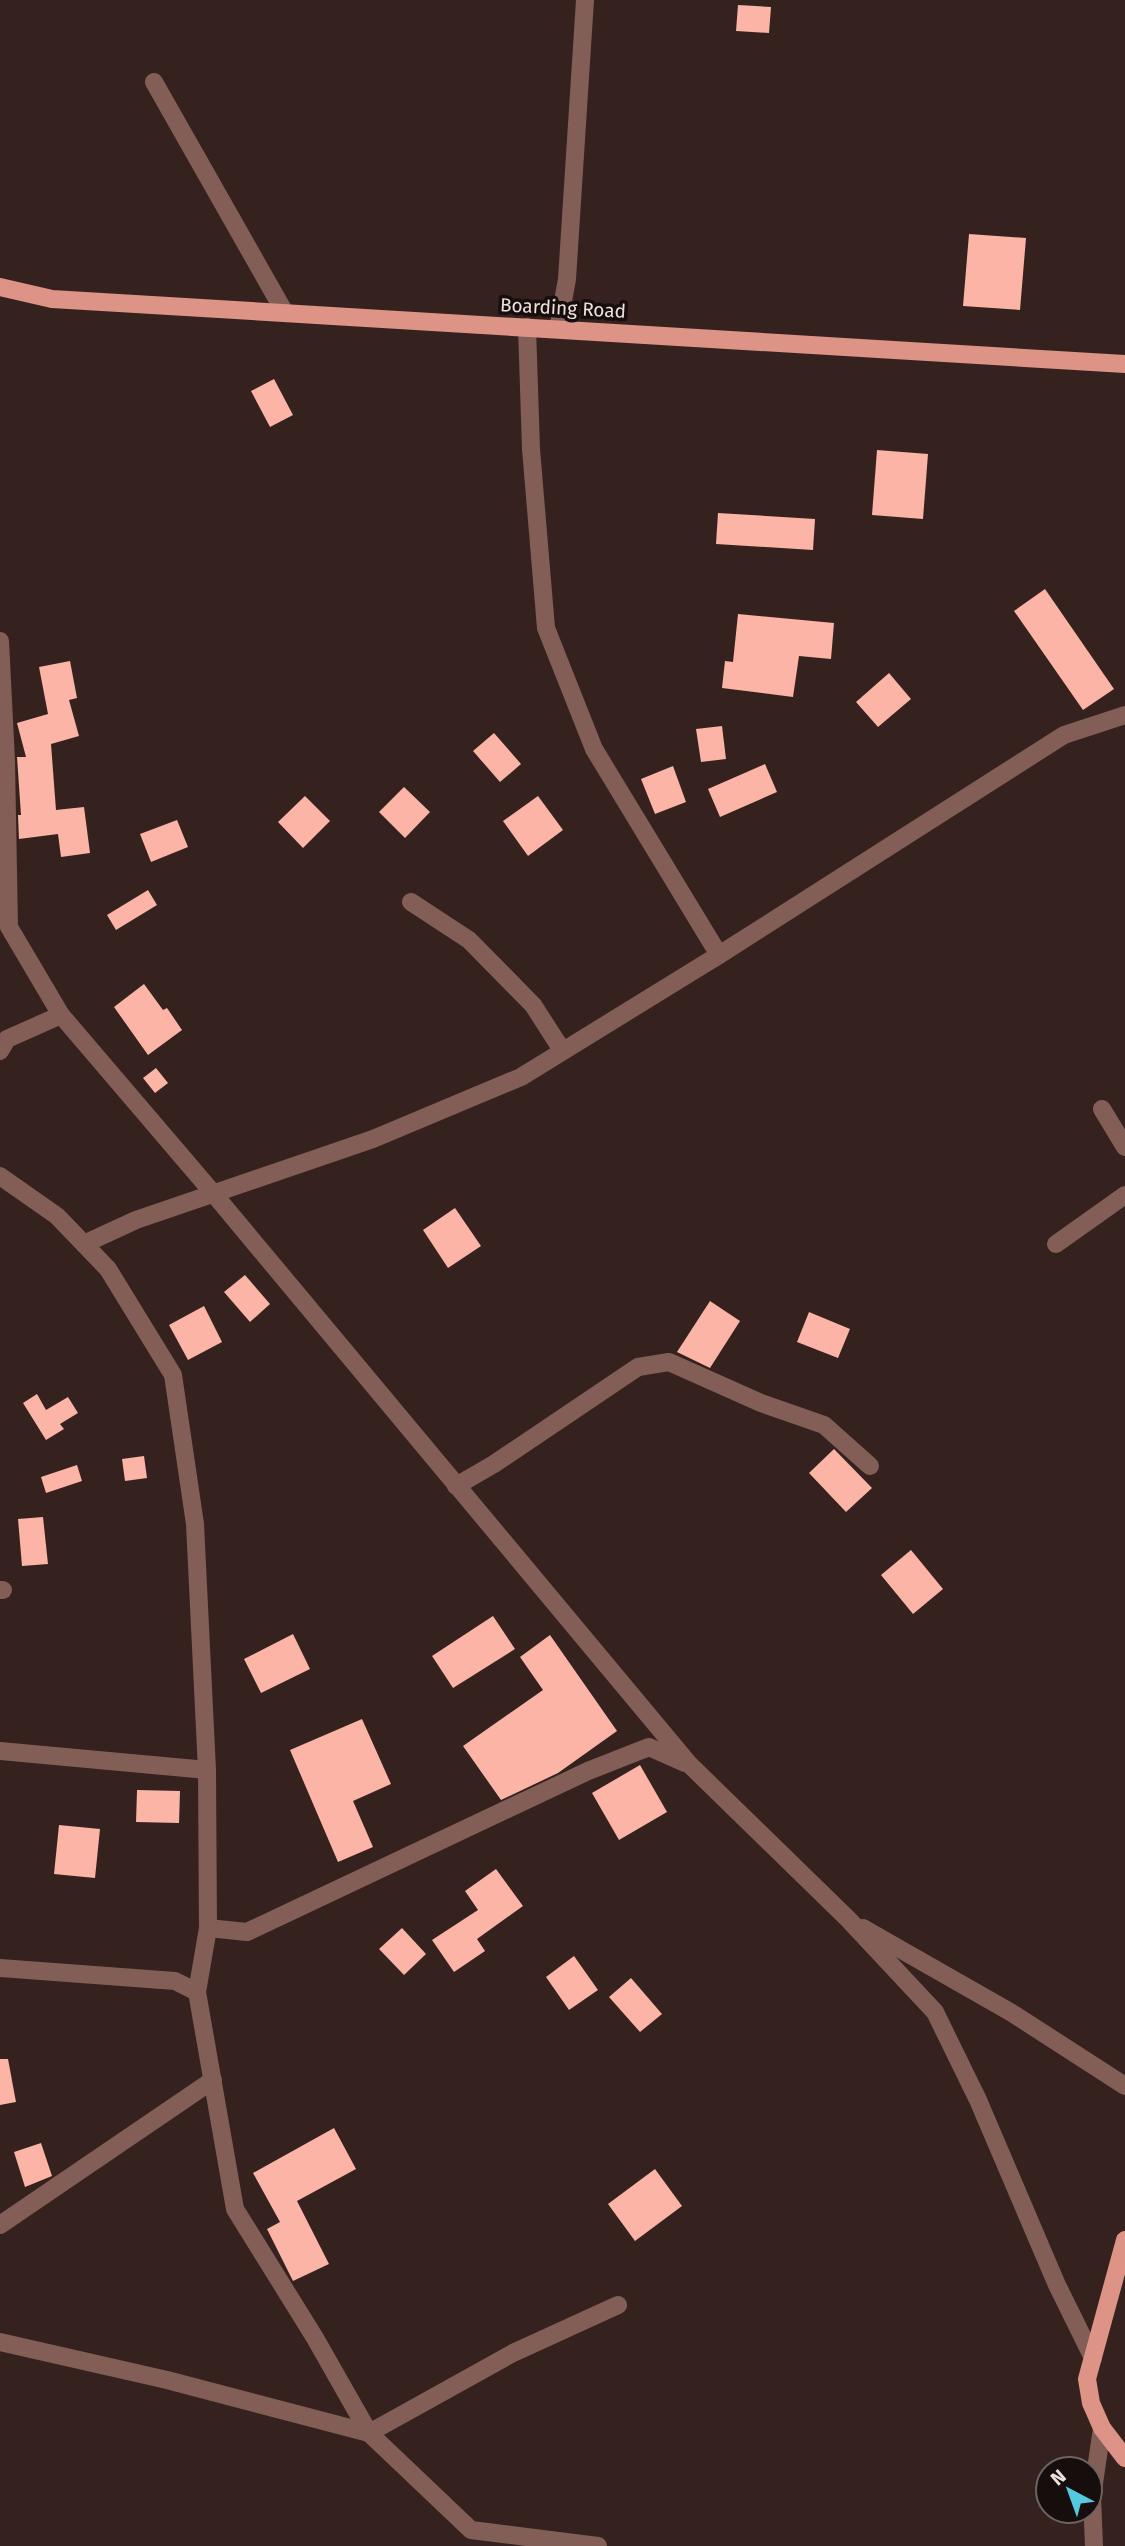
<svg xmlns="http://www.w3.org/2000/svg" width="1125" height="2546" font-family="'Fira Sans',sans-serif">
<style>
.building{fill:#fbb4a6}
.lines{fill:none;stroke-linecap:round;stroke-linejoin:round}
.minor{stroke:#825e57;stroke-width:18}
.major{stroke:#dd9486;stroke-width:18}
.labels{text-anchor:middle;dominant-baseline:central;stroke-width:7;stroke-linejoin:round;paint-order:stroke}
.street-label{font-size:19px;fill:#ede0dd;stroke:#160e0c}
</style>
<rect width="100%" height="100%" fill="#35221e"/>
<!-- building -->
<g class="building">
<polygon points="738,5 771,7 769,33 736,31"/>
<polygon points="969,234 1026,238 1020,310 963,306"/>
<polygon points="274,379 293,415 270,427 251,391"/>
<polygon points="877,450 928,454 923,519 872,515"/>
<polygon points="718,513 815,519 813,550 716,544"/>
<polygon points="1045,589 1114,689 1083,710 1014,611"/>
<polygon points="738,614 834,623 831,659 799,656 793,697 722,688 725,661 733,662"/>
<polygon points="70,661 77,698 69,700 79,736 51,744 56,810 84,807 90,853 61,857 58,834 19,839 18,815 21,815 17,757 26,757 17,723 48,714 39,667"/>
<polygon points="889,673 911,699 878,727 856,702"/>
<polygon points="722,726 726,759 701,762 696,729"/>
<polygon points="494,733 521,764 500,782 473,751"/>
<polygon points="765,764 777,792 720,817 708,789"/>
<polygon points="673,766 686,802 655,814 641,779"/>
<polygon points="404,787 430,812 405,838 379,812"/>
<polygon points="305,796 330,821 303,848 278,822"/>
<polygon points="538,796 563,830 528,856 503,821"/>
<polygon points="177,820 188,847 151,862 140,834"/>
<polygon points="148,890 157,905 116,930 107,915"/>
<polygon points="144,984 163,1010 167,1008 182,1030 148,1055 114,1007"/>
<polygon points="156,1068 168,1083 155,1093 143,1078"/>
<polygon points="455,1208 481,1246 448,1268 423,1230"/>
<polygon points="245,1275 270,1304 250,1322 224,1292"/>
<polygon points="710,1301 740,1321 710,1368 677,1352"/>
<polygon points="204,1306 222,1342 188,1360 169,1325"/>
<polygon points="809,1312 850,1329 838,1358 797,1342"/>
<polygon points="37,1394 46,1410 68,1397 78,1413 60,1424 64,1429 46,1440 23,1403"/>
<polygon points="834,1449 872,1488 846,1512 809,1473"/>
<polygon points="144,1456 147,1478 125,1481 122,1459"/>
<polygon points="77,1465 82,1481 46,1493 41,1477"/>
<polygon points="43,1517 48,1564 22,1566 18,1519"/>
<polygon points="911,1550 943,1589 913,1614 881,1575"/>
<polygon points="493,1616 515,1649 453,1688 432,1656"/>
<polygon points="293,1634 310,1669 261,1693 244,1659"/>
<polygon points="550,1635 617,1731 558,1773 501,1800 463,1746 543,1690 520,1657"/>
<polygon points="362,1719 391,1784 353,1801 373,1847 338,1862 290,1750"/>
<polygon points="640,1765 667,1812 619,1840 592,1793"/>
<polygon points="137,1790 180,1791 179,1823 136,1822"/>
<polygon points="59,1825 100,1829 95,1878 54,1874"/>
<polygon points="496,1869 523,1906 477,1939 485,1951 454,1972 432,1940 478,1910 465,1891"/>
<polygon points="402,1928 426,1954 404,1975 379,1949"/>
<polygon points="574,1956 598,1990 569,2010 546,1977"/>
<polygon points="631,1978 662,2014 640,2032 609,1997"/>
<polygon points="0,2059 8,2059 16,2102 0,2105"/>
<polygon points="334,2128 356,2169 297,2201 329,2264 293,2281 267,2229 280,2222 253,2173"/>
<polygon points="41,2143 52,2176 25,2187 14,2152"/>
<polygon points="655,2169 682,2206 635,2241 608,2204"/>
</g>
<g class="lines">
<!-- minor -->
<g class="minor">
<polyline points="154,82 285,313"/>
<polyline points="527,327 531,449 546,628 594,749 719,955"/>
<polyline points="558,329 567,279 585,0"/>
<polyline points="0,641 6,761 9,927 61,1015 213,1193 689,1764 848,1919 935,2012 978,2100 1057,2285 1093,2358"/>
<polyline points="411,902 469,940 533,1005 562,1050"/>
<polyline points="0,1051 7,1039 61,1015"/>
<polyline points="1102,1109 1125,1147"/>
<polyline points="0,1176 57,1216 108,1269 173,1375 195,1524 207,1770 208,1928 197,1992 235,2209 315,2338 369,2433 513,2353 618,2305"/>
<polyline points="84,1244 136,1220 373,1139 521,1077 719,955 1064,735 1125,715"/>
<polyline points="1056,1244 1125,1195"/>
<polyline points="456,1486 494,1464 638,1367 669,1362 761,1403 824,1425 870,1466"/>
<polyline points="0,1590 3,1590"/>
<polyline points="0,1751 207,1770"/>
<polyline points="208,1928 247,1932 588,1771 649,1747 685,1763"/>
<polyline points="863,1928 1012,2013 1125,2086"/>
<polyline points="0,1968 175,1981 197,1992"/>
<polyline points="0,2225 213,2080"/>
<polyline points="0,2342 167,2380 369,2433 471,2530 598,2546"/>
<polyline points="1094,2546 1092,2497 1102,2428"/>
</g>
<!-- major -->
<g class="major">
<polyline points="0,287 52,299 1125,364"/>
<polyline points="1125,2240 1087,2379 1091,2403 1102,2428 1125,2458"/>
</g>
</g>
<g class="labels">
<!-- street labels -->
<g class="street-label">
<text transform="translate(563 308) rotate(3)">Boarding Road</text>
</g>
</g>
<!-- north arrow -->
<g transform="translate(1069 2490) rotate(319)"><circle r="33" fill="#160e0c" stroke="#6c6260" stroke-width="2"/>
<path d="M0-5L12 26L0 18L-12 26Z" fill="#55cadf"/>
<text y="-10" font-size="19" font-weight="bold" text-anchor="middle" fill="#ede0dd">N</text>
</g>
</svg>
